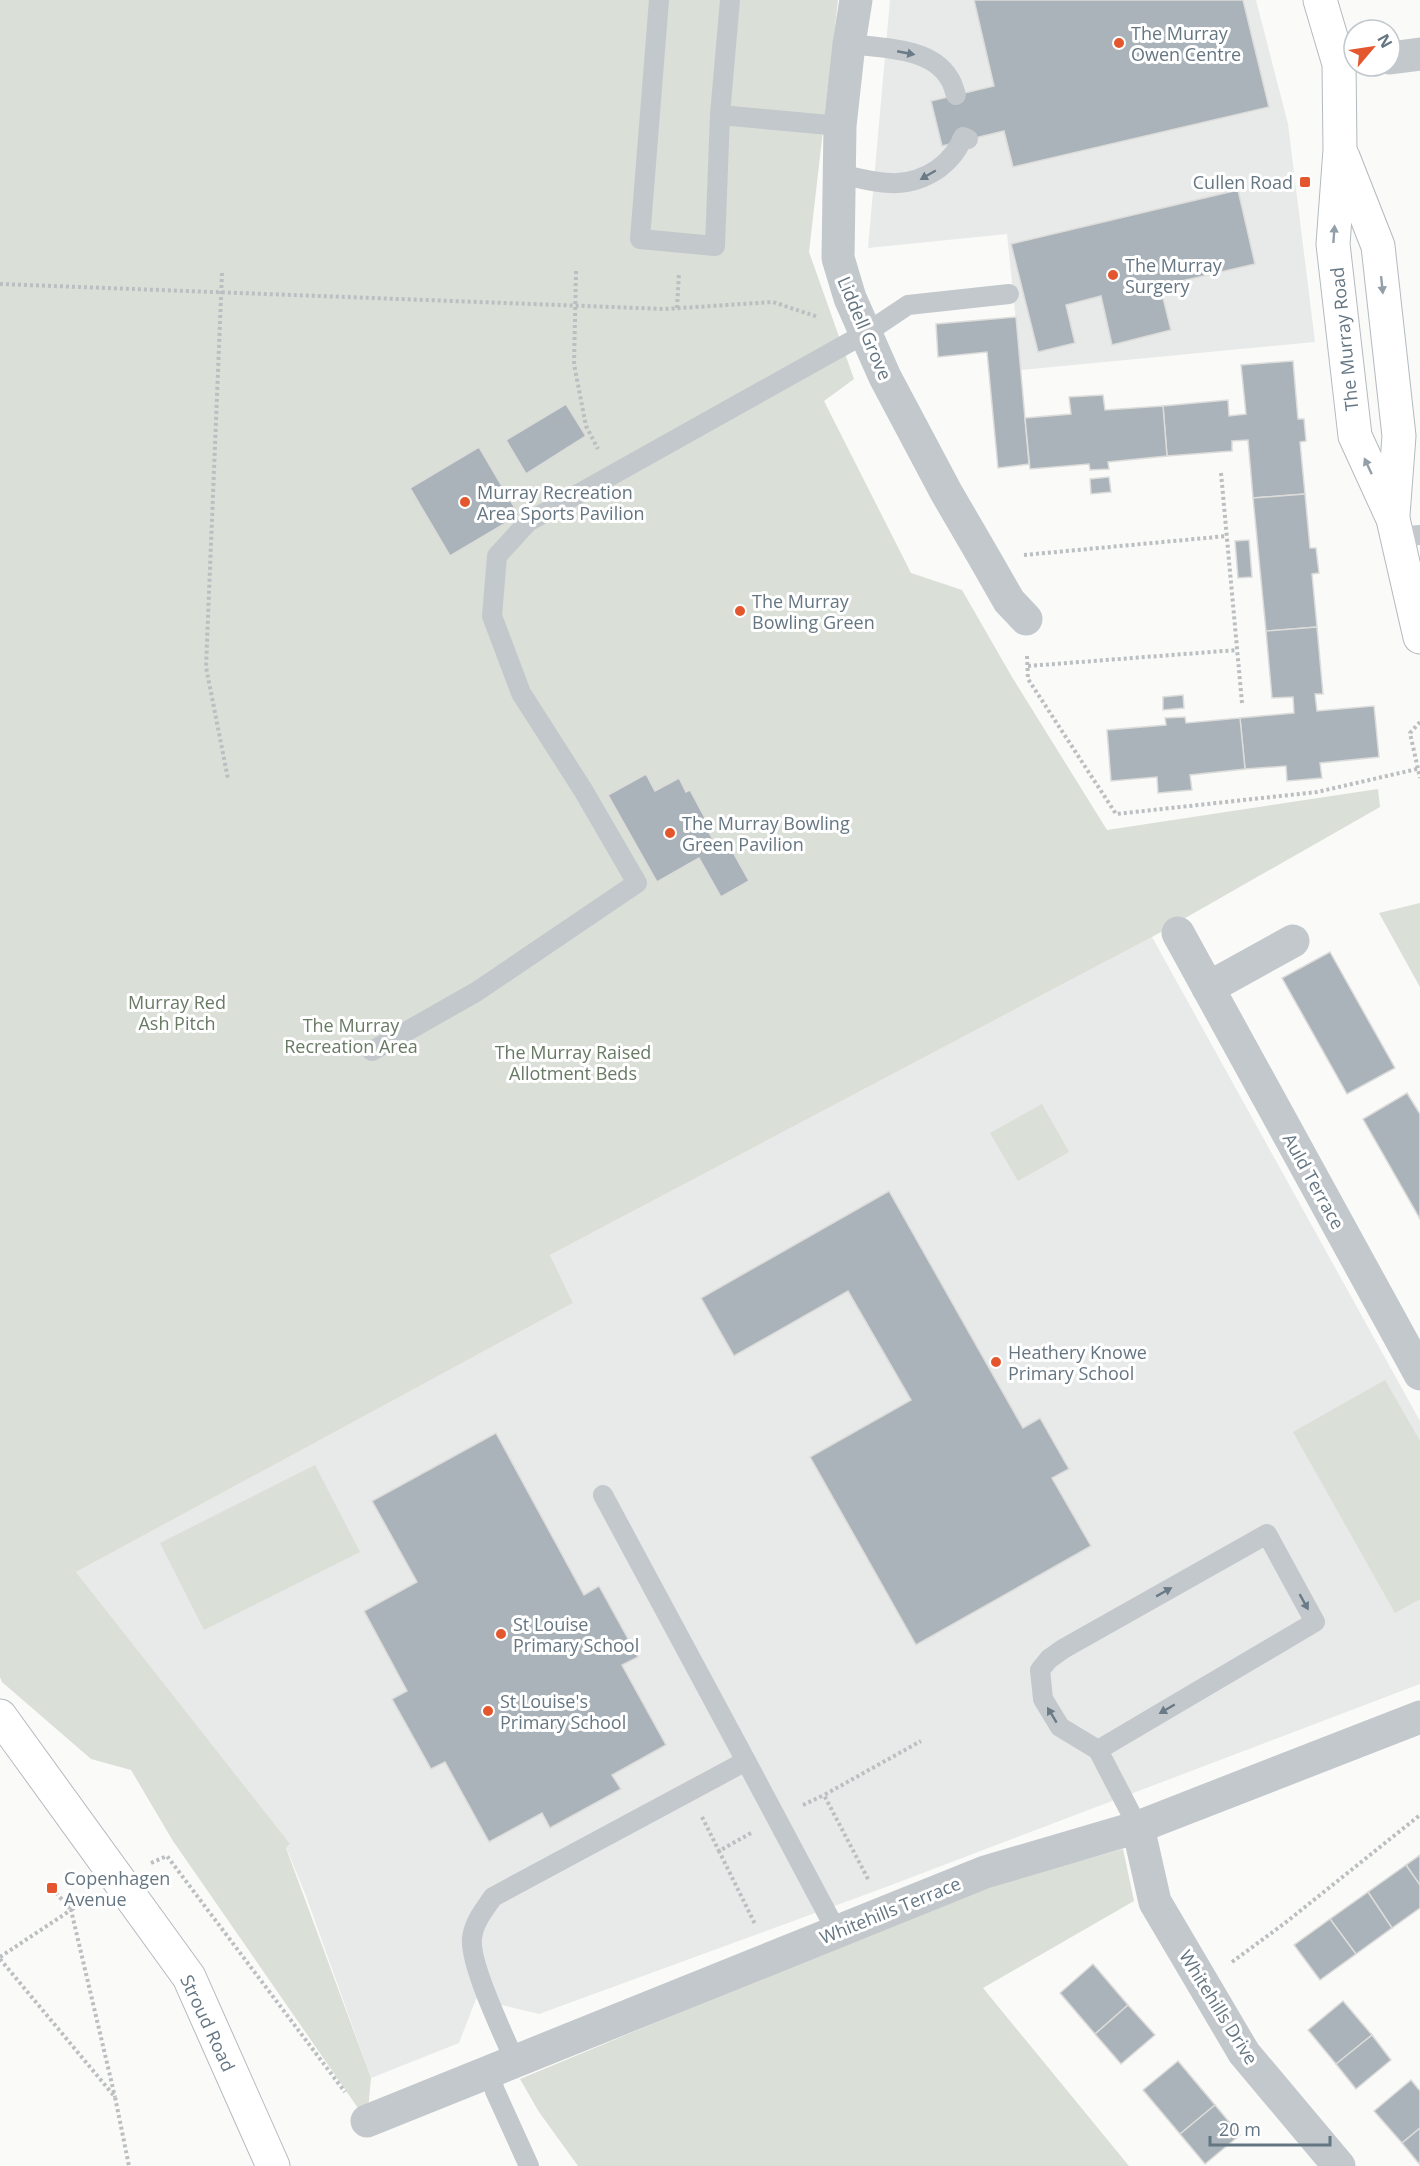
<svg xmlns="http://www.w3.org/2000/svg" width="1420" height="2166" font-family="'Open Sans',sans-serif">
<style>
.built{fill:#e8e9e9}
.green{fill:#dadfd7}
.building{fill:#aab3b9;stroke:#dcdcda;stroke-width:1.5}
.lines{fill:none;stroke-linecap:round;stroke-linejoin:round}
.secondary-casing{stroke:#b3babf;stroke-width:35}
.path{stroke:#bbbfc2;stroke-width:4;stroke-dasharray:3 3;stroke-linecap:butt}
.lane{stroke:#c3c8cc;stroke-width:20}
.street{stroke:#c3c8cc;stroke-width:33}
.secondary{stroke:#fff;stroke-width:33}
.oneway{fill:#6a7a87}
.oneway2{fill:#939fa8}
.poi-dot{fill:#e4572e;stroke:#fff;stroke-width:2}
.labels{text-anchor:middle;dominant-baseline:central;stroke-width:6;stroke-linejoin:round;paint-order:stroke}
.poi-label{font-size:18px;fill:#657683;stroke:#fff;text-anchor:start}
.street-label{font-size:18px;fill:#657683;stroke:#fff}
.park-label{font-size:18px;fill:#687a64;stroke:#fff}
</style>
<rect width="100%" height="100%" fill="#fafaf8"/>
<!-- built -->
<g class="built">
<polygon points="890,0 1256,0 1288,124 1315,342 1021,370 1007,234 868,248"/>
<polygon points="1152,937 1420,1421 1420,1684 886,1887 539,2014 476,1999 459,2043 371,2078 306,1896 286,1847 290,1845 76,1572 573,1303 550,1255"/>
</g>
<!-- green -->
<g class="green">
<polygon points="0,0 838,0 809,252 854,379 824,401 911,573 962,590 1012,677 1107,830 1378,789 1380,807 1152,937 550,1255 573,1303 76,1572 290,1844 286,1848 371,2078 367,2121 173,1841 131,1770 91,1759 2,1682 0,1677"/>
<polygon points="1420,903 1420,987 1379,913"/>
<polygon points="1042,1104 1069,1152 1018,1181 990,1133"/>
<polygon points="1385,1380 1420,1441 1420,1599 1395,1613 1293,1432"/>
<polygon points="315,1465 360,1552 204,1630 160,1543"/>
<polygon points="1123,1849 1134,1901 983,1988 1129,2166 578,2166 539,2112 520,2079 972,1891"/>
</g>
<!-- building -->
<g class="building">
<polygon points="974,0 1243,0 1269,107 1013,167 1004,131 942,146 931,101 994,86"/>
<polygon points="1238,190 1255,264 1160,286 1171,330 1112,345 1101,296 1066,305 1075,343 1038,352 1011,244"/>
<polygon points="1016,317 1029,464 998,468 987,352 938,357 936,324"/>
<polygon points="1293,361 1298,419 1304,419 1306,441 1300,442 1305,494 1253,498 1248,440 1232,441 1232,451 1167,456 1163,406 1228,400 1229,416 1246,414 1241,365"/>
<polygon points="1103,395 1105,410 1163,406 1167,456 1108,462 1109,469 1090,470 1089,464 1030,469 1025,418 1071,414 1069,397"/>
<polygon points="566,404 586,436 526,474 506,440"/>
<polygon points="479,447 519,515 450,556 410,488"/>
<polygon points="1109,477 1111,492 1091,494 1090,479"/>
<polygon points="1305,494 1310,548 1316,548 1319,573 1312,574 1317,627 1266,631 1253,498"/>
<polygon points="1249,540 1252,577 1238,578 1235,541"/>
<polygon points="1317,627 1323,694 1315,694 1317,711 1374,706 1379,757 1320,763 1322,778 1287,781 1286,766 1245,769 1240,718 1294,713 1293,697 1272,698 1266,631"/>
<polygon points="1183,695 1184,708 1163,710 1163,697"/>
<polygon points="1185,717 1186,723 1240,718 1245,769 1190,775 1192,790 1158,793 1157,777 1111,781 1107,730 1166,725 1165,718"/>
<polygon points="646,774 655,791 679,778 686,792 690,790 706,820 703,822 719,850 729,845 749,881 721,897 699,858 657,882 608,795"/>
<polygon points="1330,952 1395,1068 1347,1094 1282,978"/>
<polygon points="1407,1093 1420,1114 1420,1219 1363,1119"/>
<polygon points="889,1191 1023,1428 1040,1418 1069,1469 1052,1478 1091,1546 916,1645 810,1457 911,1400 848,1291 734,1356 701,1298"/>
<polygon points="496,1433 584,1595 599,1586 638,1657 622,1665 666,1745 612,1775 621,1789 550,1828 542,1813 489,1842 445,1762 431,1769 392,1699 407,1691 364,1611 417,1582 372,1501"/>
<polygon points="1420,1855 1420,1885 1406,1865"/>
<polygon points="1406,1865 1420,1885 1420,1908 1392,1928 1368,1892"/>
<polygon points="1368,1892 1392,1928 1356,1954 1330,1919"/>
<polygon points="1330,1919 1356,1954 1320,1980 1294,1945"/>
<polygon points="1093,1964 1128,2005 1095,2034 1060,1993"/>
<polygon points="1343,2001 1372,2035 1336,2064 1308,2030"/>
<polygon points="1128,2005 1155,2035 1121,2064 1095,2034"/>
<polygon points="1372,2035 1391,2060 1356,2089 1336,2064"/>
<polygon points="1178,2061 1215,2105 1180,2134 1143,2090"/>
<polygon points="1411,2080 1420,2091 1420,2128 1402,2143 1374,2111"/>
<polygon points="1215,2105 1240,2135 1205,2164 1180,2134"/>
<polygon points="1420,2128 1420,2165 1402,2143"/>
</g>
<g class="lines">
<defs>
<g id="secondary">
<polyline points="1320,0 1339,64 1340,150 1333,244 1355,436 1393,519 1420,637"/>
<polyline points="1343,157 1378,246 1399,436 1393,515"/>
<polyline points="0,1716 189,1977 273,2166"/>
</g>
</defs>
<!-- secondary casing -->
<use href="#secondary" class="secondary-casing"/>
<!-- path -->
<g class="path">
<polyline points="576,271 574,364 586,426 598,449"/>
<polyline points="222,273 206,667 228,779"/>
<polyline points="0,284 665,309 773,302 818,317"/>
<polyline points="677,308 679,273"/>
<polyline points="1221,473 1242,703"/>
<polyline points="1024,555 1227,536"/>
<polyline points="1027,656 1028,679 1116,814 1317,792 1417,769"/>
<polyline points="1028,666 1237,650"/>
<polyline points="1420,722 1410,733 1420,778"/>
<polyline points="803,1805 824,1795"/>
<polyline points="702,1817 719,1851"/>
<polyline points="751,1833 719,1851 755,1924"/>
<polyline points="151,1863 167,1856 345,2092"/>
<polyline points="868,1879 824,1795 921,1741"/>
<polyline points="52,1888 71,1910 87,1899"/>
<polyline points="0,1957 71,1910 115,2097"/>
<polyline points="0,1959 115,2097 129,2166"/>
<polyline points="1232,1962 1285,1923 1420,1815"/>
</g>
<!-- lane -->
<g class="lane">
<polyline points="659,0 640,239 715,246 720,115 730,0"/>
<path d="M 849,44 C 880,48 931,47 949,78 C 953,83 954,90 956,95"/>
<polyline points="720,115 840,126"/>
<path d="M 839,174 C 876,182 904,192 938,169 C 950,160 958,151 963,137 L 968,139"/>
<polyline points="1397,537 1420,535"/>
<polyline points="372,1051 476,992 637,883 583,790 521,693 492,616 497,556 528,522 866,333 908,305 1009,294"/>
<polyline points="603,1495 746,1761"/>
<polyline points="1098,1750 1315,1622 1267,1534 1063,1649 1049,1659 1040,1670 1043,1699 1060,1727 1098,1750 1138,1827"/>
<path d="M 515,2062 C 504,2035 469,1964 472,1938 C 474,1922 484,1910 493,1897 L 746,1761 L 837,1932"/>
<polyline points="489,2072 495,2091 529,2166"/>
</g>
<!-- street -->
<g class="street">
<polyline points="856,0 849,44 840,126 838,258 850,298 885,377 946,492 985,559 1009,601 1026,619"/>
<polyline points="1390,58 1420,54"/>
<polyline points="1178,933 1420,1374"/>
<polyline points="1208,988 1293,941"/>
<polyline points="1138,1827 1155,1902 1244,2053 1339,2166"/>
<polyline points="367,2121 985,1872 1138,1827 1420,1717"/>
</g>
<!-- secondary -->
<use href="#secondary" class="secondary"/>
</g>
<!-- one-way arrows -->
<defs><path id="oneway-solid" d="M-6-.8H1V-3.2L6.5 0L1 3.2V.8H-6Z" transform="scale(1.5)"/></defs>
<g class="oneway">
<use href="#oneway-solid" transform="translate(906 53) rotate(11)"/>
<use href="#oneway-solid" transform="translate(928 175) rotate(150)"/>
<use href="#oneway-solid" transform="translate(1164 1592) rotate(-29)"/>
<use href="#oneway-solid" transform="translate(1304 1602) rotate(61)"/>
<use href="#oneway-solid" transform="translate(1167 1709) rotate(150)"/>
<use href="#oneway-solid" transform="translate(1052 1715) rotate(-121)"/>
</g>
<g class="oneway2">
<use href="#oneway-solid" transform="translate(1334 234) rotate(-86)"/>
<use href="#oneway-solid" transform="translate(1382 285) rotate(84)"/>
<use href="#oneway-solid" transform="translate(1368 466) rotate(-115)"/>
</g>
<!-- markers -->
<g class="poi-dot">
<circle cx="1119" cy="43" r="6"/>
<rect x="1299" y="176" width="12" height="12" rx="3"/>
<circle cx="1113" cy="275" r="6"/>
<circle cx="465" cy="502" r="6"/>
<circle cx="740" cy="611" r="6"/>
<circle cx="670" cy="833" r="6"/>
<circle cx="996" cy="1362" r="6"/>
<circle cx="501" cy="1634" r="6"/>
<circle cx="488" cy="1711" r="6"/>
<rect x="46" y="1882" width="12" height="12" rx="3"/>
</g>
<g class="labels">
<!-- poi labels -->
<g class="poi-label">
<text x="1131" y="33">The Murray<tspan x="1131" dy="21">Owen Centre</tspan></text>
<text x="1293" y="182" text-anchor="end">Cullen Road</text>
<text x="1125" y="265">The Murray<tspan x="1125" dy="21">Surgery</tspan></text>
<text x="477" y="492">Murray Recreation<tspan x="477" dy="21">Area Sports Pavilion</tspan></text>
<text x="752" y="601">The Murray<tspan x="752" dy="21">Bowling Green</tspan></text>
<text x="682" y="823">The Murray Bowling<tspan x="682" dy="21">Green Pavilion</tspan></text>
<text x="1008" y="1352">Heathery Knowe<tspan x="1008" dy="21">Primary School</tspan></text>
<text x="513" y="1624">St Louise<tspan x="513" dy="21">Primary School</tspan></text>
<text x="500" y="1701">St Louise's<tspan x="500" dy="21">Primary School</tspan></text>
<text x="64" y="1878">Copenhagen<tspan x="64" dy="21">Avenue</tspan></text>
</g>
<!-- street labels -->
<g class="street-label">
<text transform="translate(865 328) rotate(67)">Liddell Grove</text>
<text transform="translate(1344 339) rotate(-96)">The Murray Road</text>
<text transform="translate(1314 1181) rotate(61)">Auld Terrace</text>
<text transform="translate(890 1910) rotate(-22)">Whitehills Terrace</text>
<text transform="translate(1219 2007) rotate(58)">Whitehills Drive</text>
<text transform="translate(208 2023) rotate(65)">Stroud Road</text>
</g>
<!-- park labels -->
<g class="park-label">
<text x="177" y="1002">Murray Red<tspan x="177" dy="21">Ash Pitch</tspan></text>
<text x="351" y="1025">The Murray<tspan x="351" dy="21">Recreation Area</tspan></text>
<text x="573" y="1052">The Murray Raised<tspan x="573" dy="21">Allotment Beds</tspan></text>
</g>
</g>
<!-- north arrow -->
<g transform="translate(1372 48) rotate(61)"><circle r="28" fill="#ffffff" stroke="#c1c8cd" stroke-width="1.5"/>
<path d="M0-4.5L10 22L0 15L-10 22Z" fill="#e4572e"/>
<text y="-9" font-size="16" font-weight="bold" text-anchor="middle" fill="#657683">N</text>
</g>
<!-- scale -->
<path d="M1210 2136v9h120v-9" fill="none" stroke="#657683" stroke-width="3"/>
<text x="1219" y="2136" font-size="18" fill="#657683" stroke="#ffffff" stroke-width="4.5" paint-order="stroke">20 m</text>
</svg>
